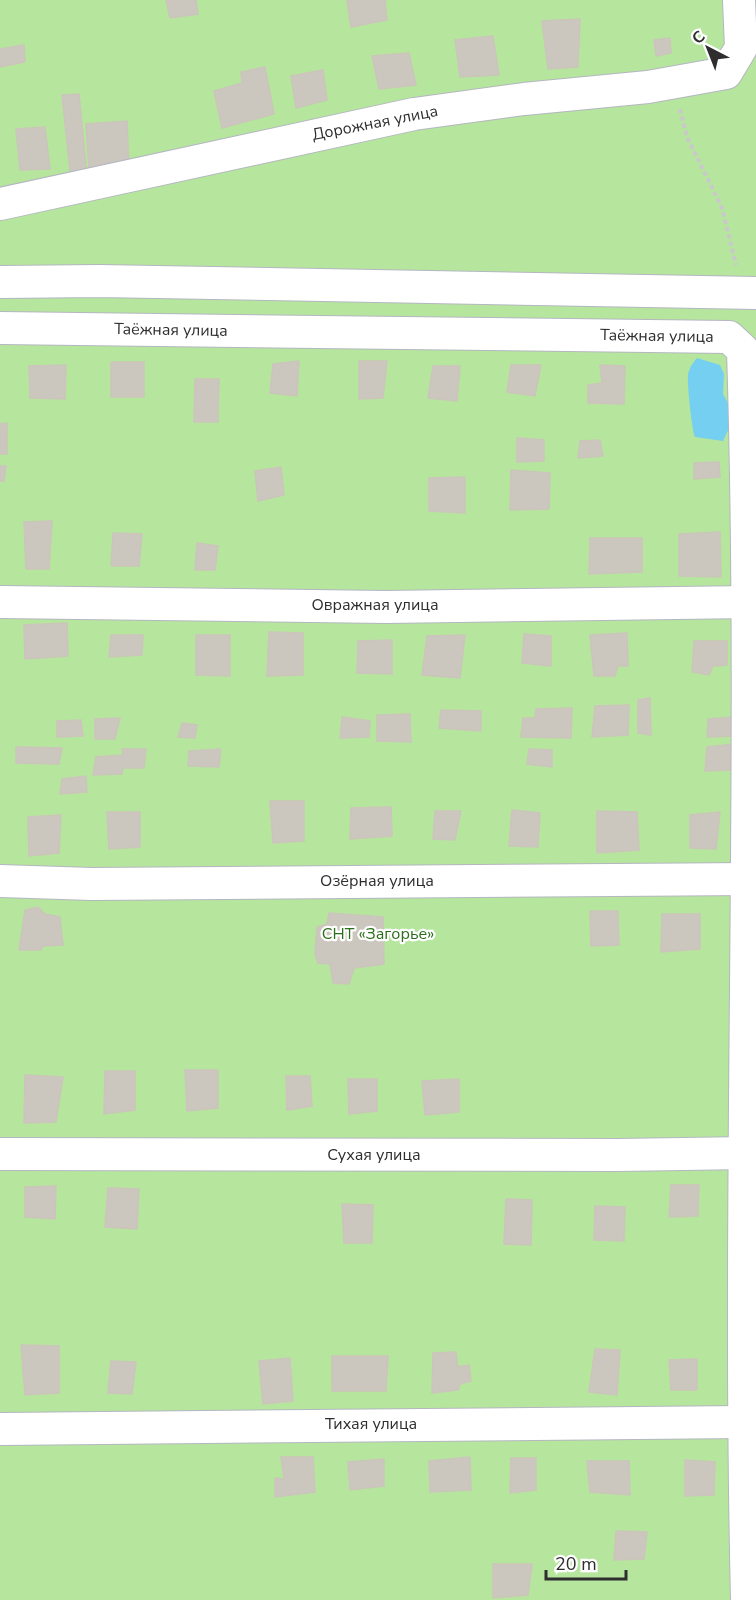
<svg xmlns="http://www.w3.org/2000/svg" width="756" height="1600" font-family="'Nunito Sans',sans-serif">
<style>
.green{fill:#b6e59e}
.water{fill:#75cff0}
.building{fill:#cbc7bf;stroke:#cbc5ba;stroke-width:1.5}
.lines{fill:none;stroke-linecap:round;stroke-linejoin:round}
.minor-casing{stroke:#b4b7c1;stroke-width:34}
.path{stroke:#c9c9c9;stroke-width:4;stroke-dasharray:4.5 3;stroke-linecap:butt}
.minor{stroke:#fff;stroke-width:32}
.labels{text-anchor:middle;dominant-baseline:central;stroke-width:4.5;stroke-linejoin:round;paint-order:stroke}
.street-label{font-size:16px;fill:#2e2e2e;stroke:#fff}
.park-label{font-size:16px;fill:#2c6e1b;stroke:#fff}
</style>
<rect width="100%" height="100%" fill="#efe9e1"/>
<!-- green -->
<rect class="green" x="0" y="0" width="756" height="1600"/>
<!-- water -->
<path class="water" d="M 697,358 L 720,365 L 724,374 L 723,394 L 731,409 L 731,424 L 723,441 L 695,437 C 692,432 687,383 688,375 C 689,368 692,364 697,358 Z"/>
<!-- building -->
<g class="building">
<polygon points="166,0 196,0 198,14 170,18"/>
<polygon points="347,0 385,0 387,20 351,27"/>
<polygon points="580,19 578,67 548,69 542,21"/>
<polygon points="493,36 499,75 460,77 455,40"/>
<polygon points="670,38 671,53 656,56 654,40"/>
<polygon points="24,45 25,62 0,67 0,49"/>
<polygon points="409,53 416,85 379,89 372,56"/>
<polygon points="265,67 274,114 222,128 214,91 242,83 241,72"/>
<polygon points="323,70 327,100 296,108 291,76"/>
<polygon points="79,94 87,177 71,180 62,95"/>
<polygon points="127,121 129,165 89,168 86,124"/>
<polygon points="45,127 50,169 20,170 16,129"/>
<polygon points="299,361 297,396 270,393 273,364"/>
<polygon points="359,361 387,361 383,398 359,399"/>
<rect x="111" y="362" width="33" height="35"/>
<polygon points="66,365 65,399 30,398 29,366"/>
<polygon points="511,365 541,365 535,396 507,392"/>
<polygon points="600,365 625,366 624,404 588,403 588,385 602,383"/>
<polygon points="433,366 460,366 457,401 428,398"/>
<polygon points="195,379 219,379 218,422 194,422"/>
<polygon points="7,423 7,454 0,454 0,424"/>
<polygon points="517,438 544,440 544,461 517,462"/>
<polygon points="600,440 603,456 578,458 580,441"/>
<polygon points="719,462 720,477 694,479 694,463"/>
<polygon points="0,466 6,466 4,481 0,481"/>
<polygon points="281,467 284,495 258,501 255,471"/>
<polygon points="511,470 550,473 549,509 510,510"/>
<polygon points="465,477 465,513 429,511 429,478"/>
<polygon points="52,521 49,569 26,569 24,522"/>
<polygon points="720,532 721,577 679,576 679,534"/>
<polygon points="113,533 142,534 139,566 111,566"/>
<polygon points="590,538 642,538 642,572 589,574"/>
<polygon points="197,543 218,546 215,570 195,570"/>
<polygon points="67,623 68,656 25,659 24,625"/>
<polygon points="269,632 303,633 303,675 267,676"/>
<polygon points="627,633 628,666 618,666 615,676 594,676 590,635"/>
<polygon points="524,634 551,636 551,666 522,663"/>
<polygon points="111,635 143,635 142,655 109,657"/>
<polygon points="196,635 230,635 230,676 196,675"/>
<polygon points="465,635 460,678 422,675 427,636"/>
<polygon points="392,640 392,674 357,673 358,641"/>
<polygon points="694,641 727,641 727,665 713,666 709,675 692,672"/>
<polygon points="650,698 651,735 638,733 638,700"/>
<polygon points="629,705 628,735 592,737 595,706"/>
<polygon points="572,708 571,738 521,737 523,718 535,718 536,709"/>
<polygon points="441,710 481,711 481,731 439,728"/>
<polygon points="410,714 411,742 377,741 377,715"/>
<polygon points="342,717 370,721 369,737 340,738"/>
<polygon points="735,717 735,736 707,737 708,719"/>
<polygon points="120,718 115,739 95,739 95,719"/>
<polygon points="81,720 83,736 57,737 57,721"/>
<polygon points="182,723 197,725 195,738 178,737"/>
<polygon points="734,744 735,770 705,771 707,747"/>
<polygon points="16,747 62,748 59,764 16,763"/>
<polygon points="122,749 146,749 144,768 123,768 122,774 93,775 96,757 123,755"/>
<polygon points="221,749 219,767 188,766 189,751"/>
<polygon points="529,749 552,750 552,767 527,764"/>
<polygon points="86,776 87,792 60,794 62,779"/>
<polygon points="270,801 304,801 304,841 273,843"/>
<polygon points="391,807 392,836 350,839 351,808"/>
<polygon points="512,810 540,813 538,847 509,846"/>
<polygon points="435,811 461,811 455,840 433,839"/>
<polygon points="597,811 637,812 639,850 597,853"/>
<polygon points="107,812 140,812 140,847 109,849"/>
<polygon points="720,812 716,849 690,848 690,815"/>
<polygon points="61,815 59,853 29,856 28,817"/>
<polygon points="38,907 45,914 60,917 63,945 43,946 41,950 19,950 25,910"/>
<polygon points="590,911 618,911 619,945 591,946"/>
<polygon points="329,913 383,917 384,964 354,968 349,984 333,983 330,964 318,963 315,954 317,927 327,924"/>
<polygon points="662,914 700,914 700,949 661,952"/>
<polygon points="185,1070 218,1070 218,1108 187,1111"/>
<polygon points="105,1071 135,1071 135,1110 104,1114"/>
<polygon points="25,1075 63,1077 56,1122 24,1123"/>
<polygon points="286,1076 310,1076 312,1106 287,1110"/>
<polygon points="348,1079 377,1079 377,1111 349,1114"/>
<polygon points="459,1079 459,1112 425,1115 422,1081"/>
<polygon points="671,1185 699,1185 698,1216 669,1217"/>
<polygon points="56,1186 55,1219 25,1217 25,1187"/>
<polygon points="108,1188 139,1189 137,1229 105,1227"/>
<polygon points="506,1199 532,1200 531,1245 504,1244"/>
<polygon points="342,1204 373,1205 372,1243 344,1243"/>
<polygon points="595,1206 625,1207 624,1241 594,1240"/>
<polygon points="21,1345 59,1346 59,1393 25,1395"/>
<polygon points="595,1349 620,1350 617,1395 589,1392"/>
<polygon points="456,1352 458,1367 469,1365 471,1381 460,1384 458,1390 432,1393 433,1353"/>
<polygon points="332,1356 388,1356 386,1391 332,1391"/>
<polygon points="290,1358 293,1401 263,1404 259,1361"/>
<polygon points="697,1359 697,1390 671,1390 669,1360"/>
<polygon points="111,1361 136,1362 132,1394 108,1393"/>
<polygon points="281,1457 313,1457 315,1492 275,1497 275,1478 284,1479"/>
<polygon points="470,1457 471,1490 430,1492 429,1461"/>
<polygon points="511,1458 536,1458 536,1490 510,1493"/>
<polygon points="384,1459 384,1486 350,1490 348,1462"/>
<polygon points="685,1460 715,1462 714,1495 685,1496"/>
<polygon points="587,1461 629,1461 630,1495 590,1492"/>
<polygon points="616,1531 647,1532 644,1559 614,1560"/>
<polygon points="493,1564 532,1564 528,1595 493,1598"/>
</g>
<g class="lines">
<defs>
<g id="minor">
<polyline points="0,204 414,114 524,99 648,87 726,73 741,48 739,0"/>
<polyline points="0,282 99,281 756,293"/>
<path d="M 0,328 L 729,337 L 743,350 C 756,766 737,1183 747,1600"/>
<polyline points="0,602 386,607 751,602"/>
<polyline points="0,881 92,884 753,879"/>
<polyline points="0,1154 617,1155 748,1153"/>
<polyline points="0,1429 743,1422"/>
</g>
</defs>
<!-- minor casing -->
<use href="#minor" class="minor-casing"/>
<!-- path -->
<polyline class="path" points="680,109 687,137 722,208 736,265"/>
<!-- minor -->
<use href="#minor" class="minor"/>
</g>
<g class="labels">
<!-- street labels -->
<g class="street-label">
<text transform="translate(375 123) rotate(-11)">Дорожная улица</text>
<text transform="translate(171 330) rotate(1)">Таёжная улица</text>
<text transform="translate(657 336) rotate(1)">Таёжная улица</text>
<text x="375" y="605">Овражная улица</text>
<text x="377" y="881">Озёрная улица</text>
<text x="374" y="1155">Сухая улица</text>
<text x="371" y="1424">Тихая улица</text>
</g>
<!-- park labels -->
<g class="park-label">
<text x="378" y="934">СНТ «Загорье»</text>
</g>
</g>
<!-- north arrow -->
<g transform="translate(708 48) rotate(318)" stroke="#ffffff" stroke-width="4.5" paint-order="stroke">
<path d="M0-4.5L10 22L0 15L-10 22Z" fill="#2e2e2e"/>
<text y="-9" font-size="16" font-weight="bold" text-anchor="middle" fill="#2e2e2e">С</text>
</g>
<!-- scale -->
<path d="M546 1570v9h80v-9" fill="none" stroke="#2e2e2e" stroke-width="3"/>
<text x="555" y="1570" font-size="18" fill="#2e2e2e" stroke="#ffffff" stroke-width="4.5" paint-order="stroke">20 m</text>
</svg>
